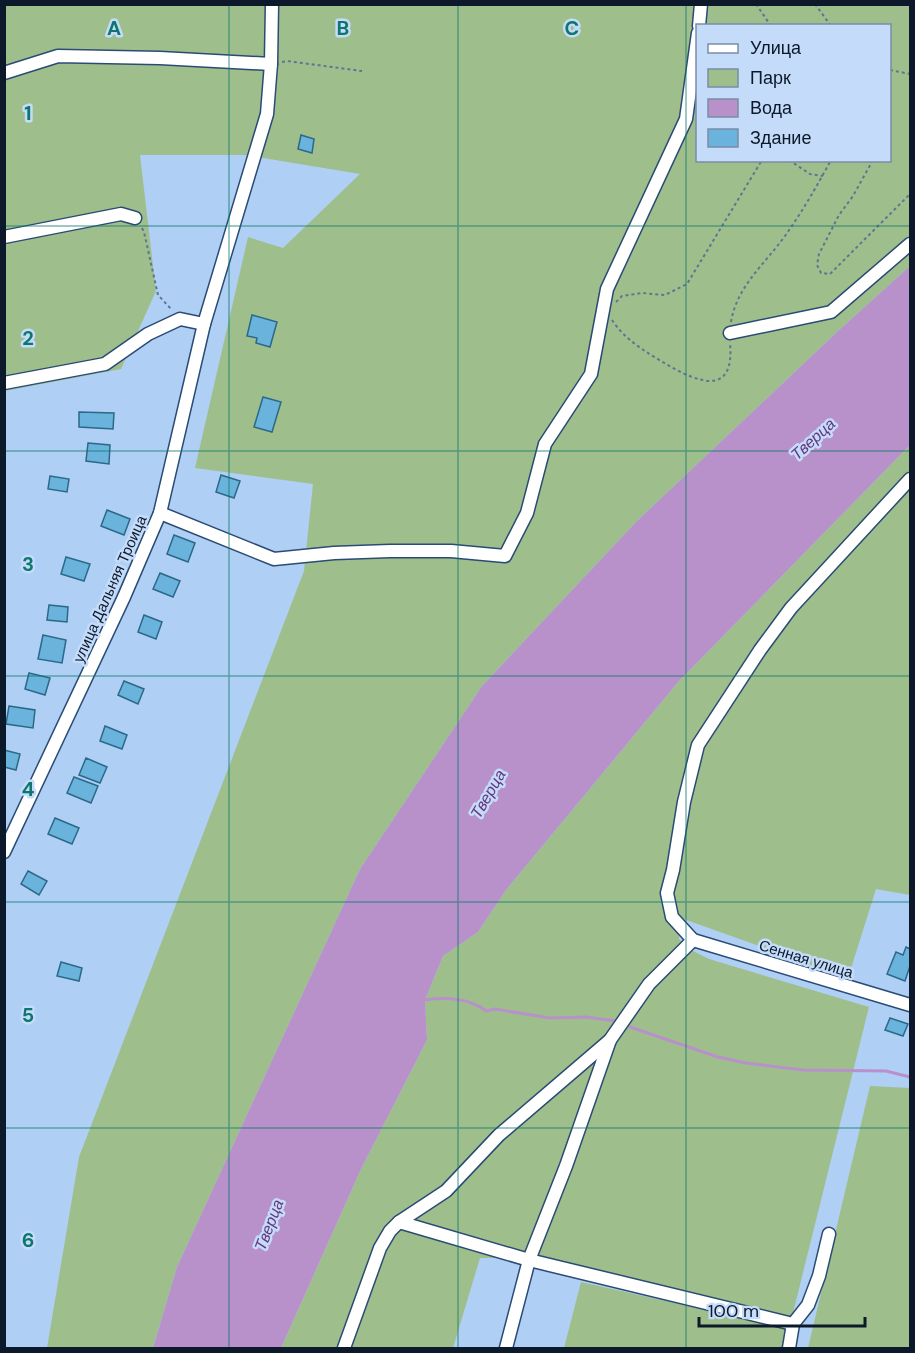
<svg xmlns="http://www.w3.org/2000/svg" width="915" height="1353" font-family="'DM Sans',sans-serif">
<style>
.green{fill:#9ebf8c;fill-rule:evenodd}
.water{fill:#b891cb}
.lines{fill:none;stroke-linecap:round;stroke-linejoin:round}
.stream{stroke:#b891cb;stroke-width:3}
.building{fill:#6ab3dc;stroke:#2c6887;stroke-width:1.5}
.minor-casing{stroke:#2a4b74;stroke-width:15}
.path{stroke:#5f7591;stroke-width:2;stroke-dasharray:3 3;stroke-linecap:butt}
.minor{stroke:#fff;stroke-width:12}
.grid{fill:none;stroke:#0f766e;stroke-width:1.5;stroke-opacity:0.55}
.labels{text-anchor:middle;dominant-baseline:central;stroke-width:5;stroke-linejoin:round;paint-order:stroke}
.street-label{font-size:15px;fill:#0b192a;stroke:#c4dbf9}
.water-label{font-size:16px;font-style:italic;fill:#67367d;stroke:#c4dbf9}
.grid-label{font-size:20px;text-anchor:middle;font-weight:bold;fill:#0f766e;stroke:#c4dbf9;stroke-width:5;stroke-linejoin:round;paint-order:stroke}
</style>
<rect width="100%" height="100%" fill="#b0cff5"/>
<!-- green -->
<g class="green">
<path d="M 5,5 L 910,5 L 910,266 L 837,332 L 637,521 L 482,686 L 360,869 L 177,1267 L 153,1348 L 47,1348 L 79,1157 L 304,571 L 313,484 L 195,468 L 248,237 L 283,248 L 360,174 L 245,155 L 140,155 L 156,291 L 121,369 L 5,391 ZM 698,26 L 890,26 L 890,160 L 698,160 Z"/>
<polygon points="910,445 910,895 876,889 848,978 678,917 679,939 689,949 709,959 869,1007 792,1317 544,1258 480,1258 453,1348 281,1348 361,1169 427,1040 425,1000 443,956 478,932 506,890 679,681"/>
<polygon points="870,1086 910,1088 910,1345 909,1348 808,1348"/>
<polygon points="581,1282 791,1329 786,1348 564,1348"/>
</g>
<!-- water -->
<polygon class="water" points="910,266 910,445 679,681 506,890 478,932 443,956 425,1000 427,1040 361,1169 281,1348 153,1348 177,1267 360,869 482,686 637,521 837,332"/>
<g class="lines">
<!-- stream -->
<g class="stream">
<path d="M 425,1000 C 445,997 470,998 486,1011 L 495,1009 L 550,1018 L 586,1017 L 616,1021"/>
<polyline points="630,1027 718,1057 746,1063 803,1070 886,1071 910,1077"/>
</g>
</g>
<!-- building -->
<g class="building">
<polygon points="301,135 314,139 312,153 298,149"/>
<polygon points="252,315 277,322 270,347 256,343 257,338 247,336"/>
<polygon points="263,397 281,402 272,432 254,427"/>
<polygon points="79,412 114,413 113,429 79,427"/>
<polygon points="88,443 110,445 109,464 86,461"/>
<polygon points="221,475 240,481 234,498 216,492"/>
<polygon points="50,476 69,479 67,492 48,489"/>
<polygon points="107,510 130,519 124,535 101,526"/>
<polygon points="174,535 195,543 188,562 167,554"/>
<polygon points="66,557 90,564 84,581 61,574"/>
<polygon points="160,573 180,581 173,597 153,589"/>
<polygon points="49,605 68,607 67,622 47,620"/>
<polygon points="144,615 162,622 156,639 138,632"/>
<polygon points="43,635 66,640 62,663 38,659"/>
<polygon points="29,673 50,678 45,695 25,689"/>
<polygon points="124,681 144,689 138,704 118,695"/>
<polygon points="9,706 35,710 33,728 6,724"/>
<polygon points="105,726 127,735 122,749 100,741"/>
<polygon points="4,750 20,754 16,770 4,767"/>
<polygon points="86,758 107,767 100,783 79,775"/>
<polygon points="74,777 98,786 91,803 67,793"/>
<polygon points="55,818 79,828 72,844 48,834"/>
<polygon points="28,871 47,881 39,895 21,884"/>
<polygon points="906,947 910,949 910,966 905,981 887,974 896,952 903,955"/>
<polygon points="61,962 82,968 79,981 57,976"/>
<polygon points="890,1018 908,1024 903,1036 885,1030"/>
</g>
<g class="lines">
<defs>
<g id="minor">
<polyline points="699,26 701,4"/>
<polyline points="4,73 58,56 160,58 271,64"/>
<polyline points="4,237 121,214 135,218"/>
<polyline points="730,333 831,312 910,244"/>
<polyline points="4,383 105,364 148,334 180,319 204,324"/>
<polyline points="160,513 274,559 334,553 390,551 451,551 505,556 527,513 545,444 591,374 607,289 686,119 698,33"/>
<polyline points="4,852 124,597 160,513 204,324 267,114 271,64 272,4"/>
<polyline points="693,940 672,917 667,893 673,870 684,802 698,745 760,650 791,608 910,479"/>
<polyline points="693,940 910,1005"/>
<polyline points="399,1222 529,1260 793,1324"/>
<polyline points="344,1348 380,1248 390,1231 399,1222 446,1191 499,1135 610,1040 649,984 693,940"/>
<polyline points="506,1348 529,1260 566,1166 610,1040"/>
<polyline points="789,1348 793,1324 808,1305 819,1276 829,1234"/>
</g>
</defs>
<!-- minor casing -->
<use href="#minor" class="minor-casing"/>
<!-- path -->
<g class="path">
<polyline points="756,4 771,26"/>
<polyline points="815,4 831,26"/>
<polyline points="282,62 287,61 362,71"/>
<polyline points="890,70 910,74"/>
<polyline points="890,122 890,135"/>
<polyline points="789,160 810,174 823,176"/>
<polyline points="873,160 853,196 839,215 819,254 817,265 821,273 830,274 910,194"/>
<polyline points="142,228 144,232 158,295 172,310"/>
<polyline points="616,302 622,296 642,293 665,295 687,284 762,160"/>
<path d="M 612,320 C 625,340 646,352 666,364 C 697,382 735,398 730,343"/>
<path d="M 731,322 C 737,286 764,265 785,236 C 802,212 817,186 831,160"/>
</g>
<!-- minor -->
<use href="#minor" class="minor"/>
</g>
<!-- grid -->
<path class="grid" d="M 229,4 L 229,1348M 458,4 L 458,1348M 686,4 L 686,1348M 4,226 L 910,226M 4,451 L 910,451M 4,676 L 910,676M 4,902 L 910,902M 4,1128 L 910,1128"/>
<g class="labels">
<!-- street labels -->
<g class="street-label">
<text transform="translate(110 589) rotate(-66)">улица Дальняя Троица</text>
<text transform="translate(806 959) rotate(17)">Сенная улица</text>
</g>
<!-- water labels -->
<g class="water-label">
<text transform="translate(813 439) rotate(-42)">Тверца</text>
<text transform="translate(488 794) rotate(-60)">Тверца</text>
<text transform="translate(269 1225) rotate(-69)">Тверца</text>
</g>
</g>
<g class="grid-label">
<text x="114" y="35">A</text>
<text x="343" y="35">B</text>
<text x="572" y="35">C</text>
<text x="28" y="120">1</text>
<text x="28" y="345">2</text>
<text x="28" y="571">3</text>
<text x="28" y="796">4</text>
<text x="28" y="1022">5</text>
<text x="28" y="1247">6</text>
</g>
<!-- border -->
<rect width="915" height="1353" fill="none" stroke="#0b192a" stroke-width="12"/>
<!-- legend -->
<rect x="696" y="24" width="195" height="138" fill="#c4dbf9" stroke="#7a8da6" stroke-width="1.5"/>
<rect x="708" y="44" width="30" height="9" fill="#ffffff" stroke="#7a8da6" stroke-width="1.5"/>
<text x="750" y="54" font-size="18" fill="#0b192a">Улица</text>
<rect x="708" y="69" width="30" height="18" fill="#9ebf8c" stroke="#7a8da6" stroke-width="1.5"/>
<text x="750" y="84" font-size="18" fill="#0b192a">Парк</text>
<rect x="708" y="99" width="30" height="18" fill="#b891cb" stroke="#7a8da6" stroke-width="1.5"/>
<text x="750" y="114" font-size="18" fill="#0b192a">Вода</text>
<rect x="708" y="129" width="30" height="18" fill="#6ab3dc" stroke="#7a8da6" stroke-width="1.5"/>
<text x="750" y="144" font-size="18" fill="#0b192a">Здание</text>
<!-- scale -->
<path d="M699 1317v9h166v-9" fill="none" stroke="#0b192a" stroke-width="3"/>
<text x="708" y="1317" font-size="18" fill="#0b192a" stroke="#c4dbf9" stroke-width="4.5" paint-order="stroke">100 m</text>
</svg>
